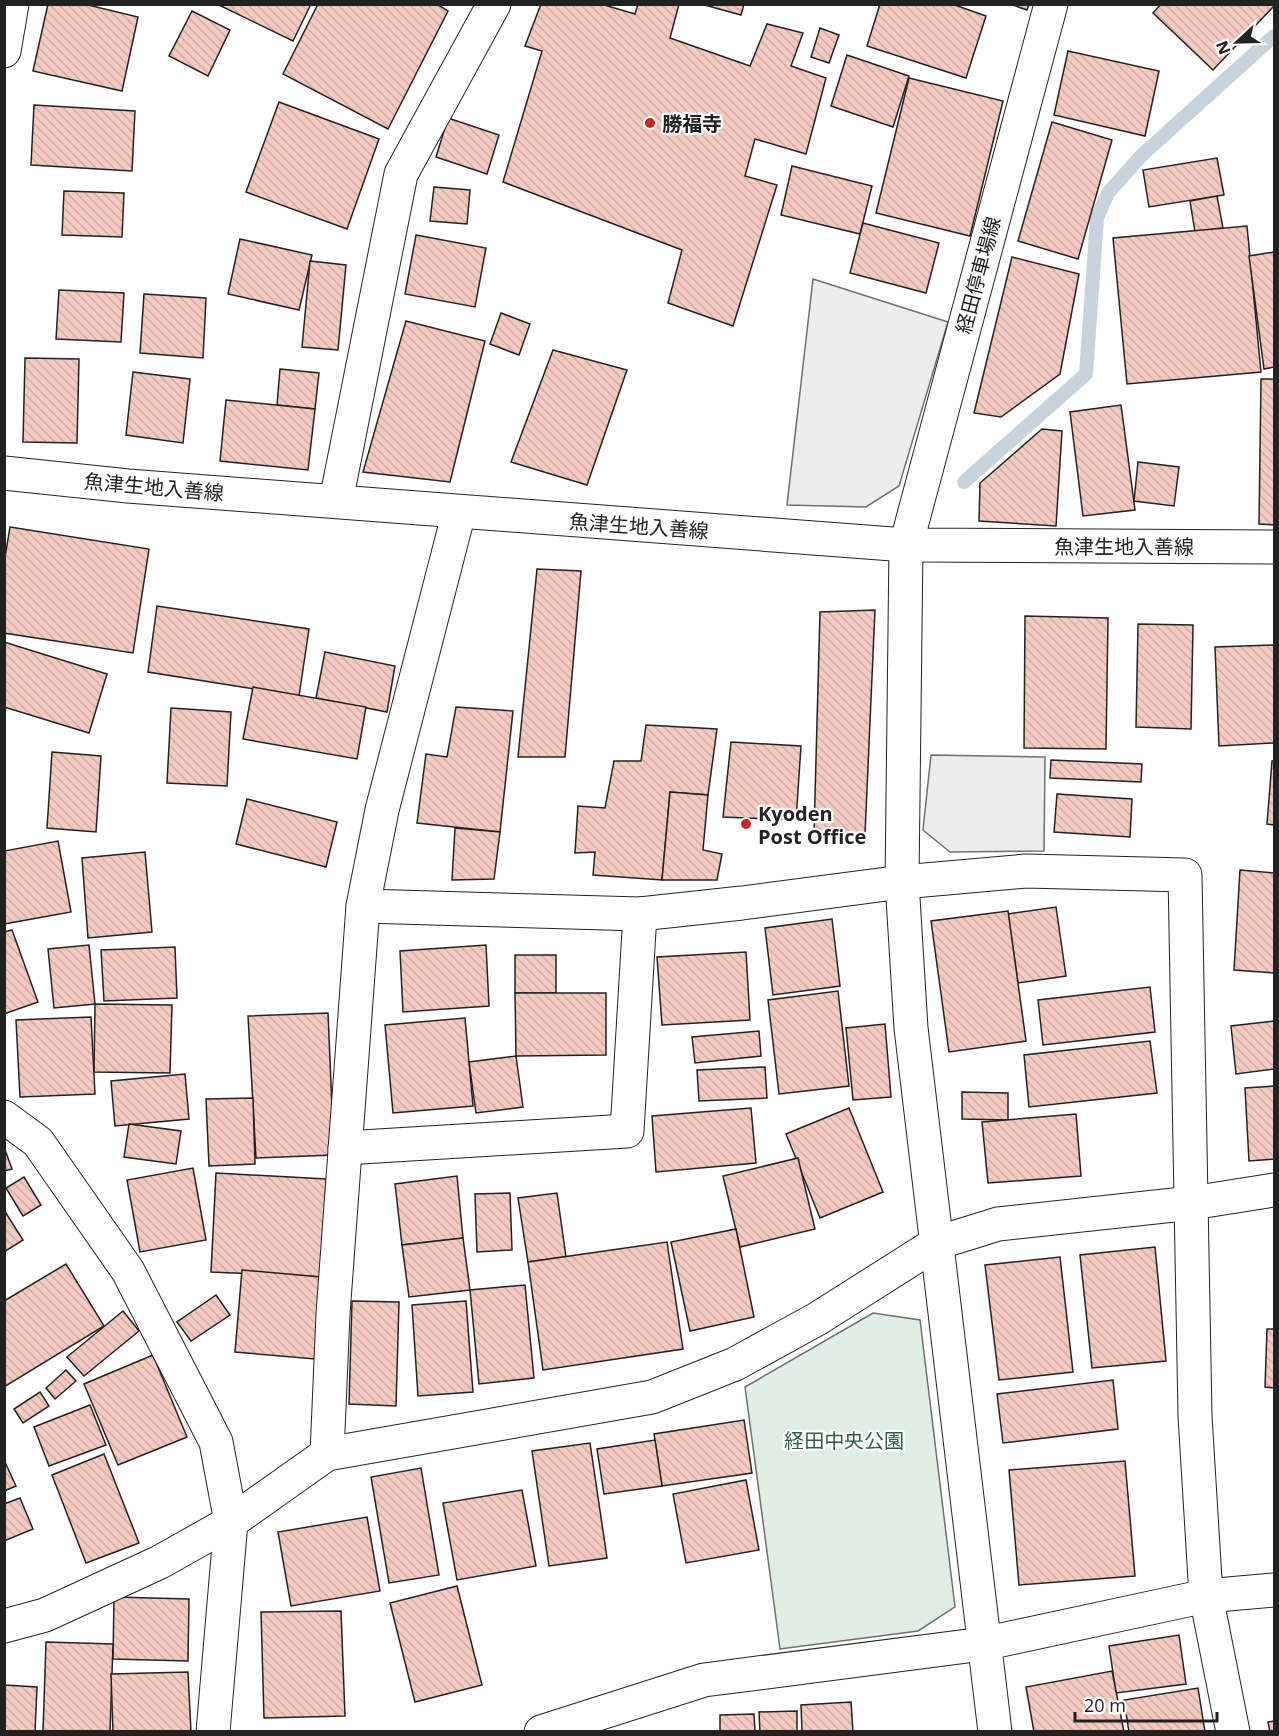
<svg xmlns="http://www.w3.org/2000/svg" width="1279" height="1736" font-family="'Open Sans','Noto Sans JP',sans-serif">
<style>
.green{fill:#e0efe3;stroke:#6f6f6f;stroke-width:1.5}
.parking{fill:#ededed;stroke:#6f6f6f;stroke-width:1.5}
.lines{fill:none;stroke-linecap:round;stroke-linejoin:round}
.stream{stroke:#c7d3dd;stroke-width:14}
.building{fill:url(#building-back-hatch);stroke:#222;stroke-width:1.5}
.minor-casing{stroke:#222;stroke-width:35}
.secondary-casing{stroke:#222;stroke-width:35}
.primary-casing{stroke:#222;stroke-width:35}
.minor{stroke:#fff;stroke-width:33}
.secondary{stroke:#fff;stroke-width:33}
.primary{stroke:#fff;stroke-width:33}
.poi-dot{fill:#c62828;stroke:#fff;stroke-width:2}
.labels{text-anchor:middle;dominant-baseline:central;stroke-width:4.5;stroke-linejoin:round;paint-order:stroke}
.poi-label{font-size:20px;font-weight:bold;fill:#222;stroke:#fff;text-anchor:start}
.street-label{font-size:20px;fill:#222;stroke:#fff}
.park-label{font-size:20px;fill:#2f5e38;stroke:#fff}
</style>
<defs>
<pattern id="building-back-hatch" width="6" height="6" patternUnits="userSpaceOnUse" patternTransform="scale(1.5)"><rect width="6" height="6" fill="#f3c9c0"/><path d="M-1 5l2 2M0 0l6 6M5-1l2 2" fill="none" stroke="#d0aca5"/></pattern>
</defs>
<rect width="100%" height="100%" fill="#fff"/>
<!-- green -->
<polygon class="green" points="873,1313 920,1320 955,1607 918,1631 780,1649 745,1387"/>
<!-- parking -->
<g class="parking">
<polygon points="813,279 948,322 899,486 866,507 787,505"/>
<polygon points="931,755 1045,757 1044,851 950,852 923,830"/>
</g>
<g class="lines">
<!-- stream -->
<polyline class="stream" points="964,482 1086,374 1097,218 1108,193 1142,155 1274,36"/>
</g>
<!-- building -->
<g class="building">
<polygon points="48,4 84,4 138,17 122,91 33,71"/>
<polygon points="217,4 311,4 293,41"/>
<polygon points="318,4 437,4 448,11 388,129 283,74"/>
<polygon points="541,4 601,4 635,14 638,4 679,4 670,38 750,66 767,24 803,33 791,66 826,78 806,154 755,139 745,176 777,185 733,326 668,303 682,250 503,182 542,51 525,46"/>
<polygon points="701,4 744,4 741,15"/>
<polygon points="880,4 952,4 986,16 966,78 867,46"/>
<polygon points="1010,4 1029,4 1027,10"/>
<polygon points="1161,4 1274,4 1274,6 1213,70 1153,13"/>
<polygon points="192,11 230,30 208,76 169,56"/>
<polygon points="820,28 839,35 829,63 811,57"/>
<polygon points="1068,51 1159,71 1145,136 1054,115"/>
<polygon points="847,55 909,76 893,127 831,106"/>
<polygon points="909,78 1003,101 970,236 876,213"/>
<polygon points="279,102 379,139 347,229 246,192"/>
<polygon points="34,105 135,111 132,171 31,165"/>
<polygon points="448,118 499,135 487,174 436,157"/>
<polygon points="1052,122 1112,140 1078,259 1018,241"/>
<polygon points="1217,158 1224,195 1149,207 1143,170"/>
<polygon points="792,166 872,186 860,234 781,215"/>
<polygon points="434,187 470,190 467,224 430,221"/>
<polygon points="64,191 124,193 122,237 62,235"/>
<polygon points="1217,196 1223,228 1195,232 1190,201"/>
<polygon points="863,223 939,243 926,293 850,273"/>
<polygon points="1247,226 1261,372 1127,384 1113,238"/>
<polygon points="416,235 486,248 475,307 405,294"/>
<polygon points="240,239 312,255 299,310 228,294"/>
<polygon points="1274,252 1274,367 1264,369 1249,256"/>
<polygon points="1012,257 1079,274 1060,374 1001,417 974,413"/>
<polygon points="310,261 346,265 338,350 302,347"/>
<polygon points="59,290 124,293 121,342 56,339"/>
<polygon points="144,294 206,298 203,358 140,353"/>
<polygon points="501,313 530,324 519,355 490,344"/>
<polygon points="406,321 485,341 450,482 363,472"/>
<polygon points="553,350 627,370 587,485 511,462"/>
<polygon points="25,358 79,359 77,443 23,442"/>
<polygon points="280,369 319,373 315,409 277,405"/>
<polygon points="133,372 190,379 183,443 126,435"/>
<polygon points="1261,379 1274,379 1274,525 1259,524"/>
<polygon points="226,400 315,409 308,470 220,461"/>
<polygon points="1121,405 1135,510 1083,516 1070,412"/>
<polygon points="1042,429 1062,431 1056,526 979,521 980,483"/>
<polygon points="1138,462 1179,467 1174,506 1134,501"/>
<polygon points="10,527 149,549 133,653 4,633 4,563"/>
<polygon points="537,569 581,571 565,757 518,757"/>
<polygon points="157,606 309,629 299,696 148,672"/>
<polygon points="875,610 865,834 814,833 820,612"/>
<polygon points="1025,616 1108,618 1106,749 1024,748"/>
<polygon points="1138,624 1193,625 1191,729 1136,727"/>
<polygon points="4,642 107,674 89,733 4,707"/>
<polygon points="1274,645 1274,743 1219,746 1215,647"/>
<polygon points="325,652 395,666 387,712 316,698"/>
<polygon points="253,687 366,707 357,759 243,739"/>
<polygon points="456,707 513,711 500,832 417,823 426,754 447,757"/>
<polygon points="171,708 231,712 227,786 167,783"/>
<polygon points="646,725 717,729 708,795 670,792 662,880 593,875 595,852 575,853 578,806 605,808 614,761 641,761"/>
<polygon points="731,742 801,746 796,820 723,817"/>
<polygon points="52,752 101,756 96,832 47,828"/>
<polygon points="1051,760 1142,764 1141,782 1050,778"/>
<polygon points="1272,761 1274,761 1274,825 1267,824"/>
<polygon points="670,792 708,795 703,850 722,854 717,880 662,880"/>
<polygon points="1057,794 1132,799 1130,837 1054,832"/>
<polygon points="247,799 337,822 326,867 236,844"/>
<polygon points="455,828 500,832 494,879 452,880"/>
<polygon points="58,841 71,912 4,924 4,851"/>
<polygon points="145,852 152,932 88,938 82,858"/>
<polygon points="1240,870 1274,873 1274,973 1234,970"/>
<polygon points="1056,907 1066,976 1018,983 1008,914"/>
<polygon points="1008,911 1026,1041 949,1052 931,921"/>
<polygon points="832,919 840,986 773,995 765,928"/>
<polygon points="12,930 38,1002 4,1014 4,932"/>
<polygon points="89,945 95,1004 54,1008 48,949"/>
<polygon points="486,945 489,1006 403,1012 400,951"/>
<polygon points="175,947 177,998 104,1001 101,950"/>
<polygon points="746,952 750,1020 662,1025 657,957"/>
<rect x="515" y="955" width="41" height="38"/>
<polygon points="1150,987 1155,1032 1043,1045 1038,1000"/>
<polygon points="838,991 849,1086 779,1094 768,1000"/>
<polygon points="515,993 606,993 606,1055 516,1056"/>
<polygon points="95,1004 172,1005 170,1073 94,1072"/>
<polygon points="328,1013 334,1155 256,1158 248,1016"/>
<polygon points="91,1017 95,1094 20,1097 16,1020"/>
<polygon points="465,1018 473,1106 393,1113 385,1025"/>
<polygon points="1274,1021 1274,1069 1236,1074 1231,1026"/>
<polygon points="885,1024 891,1097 853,1100 846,1028"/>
<polygon points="759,1031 761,1056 695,1063 692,1037"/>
<polygon points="1150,1041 1157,1093 1029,1107 1024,1055"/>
<polygon points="516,1056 523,1107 476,1113 469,1062"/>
<polygon points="765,1067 767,1098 699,1101 697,1070"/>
<polygon points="185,1074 189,1119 115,1126 111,1081"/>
<polygon points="1274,1086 1274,1159 1249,1161 1245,1088"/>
<polygon points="962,1092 1008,1093 1008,1120 962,1119"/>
<polygon points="253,1098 255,1164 209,1166 206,1099"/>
<polygon points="751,1108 756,1163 656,1172 652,1116"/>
<polygon points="849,1108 883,1192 820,1218 786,1134"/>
<polygon points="1076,1114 1081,1176 988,1183 982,1122"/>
<polygon points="129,1124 181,1131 176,1164 124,1157"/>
<polygon points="4,1147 12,1169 4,1171"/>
<polygon points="798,1158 815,1229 740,1247 723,1176"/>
<polygon points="193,1168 206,1240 140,1252 127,1180"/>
<polygon points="216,1173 326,1179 322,1277 211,1272"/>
<polygon points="457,1176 463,1238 402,1245 395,1184"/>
<polygon points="24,1177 41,1205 23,1216 6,1188"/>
<polygon points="510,1193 512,1250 477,1252 475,1194"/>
<polygon points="557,1193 566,1257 528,1262 518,1198"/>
<polygon points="4,1210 23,1240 4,1252"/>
<polygon points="736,1229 754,1317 690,1331 671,1242"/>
<polygon points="463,1238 470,1290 409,1297 402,1245"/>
<polygon points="667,1242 683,1349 543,1370 528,1262"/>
<polygon points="1155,1247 1166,1361 1092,1368 1080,1255"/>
<polygon points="1060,1257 1073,1372 999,1380 985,1265"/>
<polygon points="66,1264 104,1326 4,1387 4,1301"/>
<polygon points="242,1270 321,1277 315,1359 235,1352"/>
<polygon points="525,1285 534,1378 479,1384 470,1290"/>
<polygon points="216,1295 230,1315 191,1341 177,1322"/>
<polygon points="352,1301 399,1302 396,1406 349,1404"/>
<polygon points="466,1301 473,1392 418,1396 412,1305"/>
<polygon points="123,1311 139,1331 84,1376 67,1357"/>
<polygon points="1267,1329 1274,1329 1274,1388 1265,1387"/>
<polygon points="153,1355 187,1437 118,1465 84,1384"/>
<polygon points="66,1370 76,1381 55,1399 46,1388"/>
<polygon points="1113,1380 1118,1429 1003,1443 997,1394"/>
<polygon points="40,1392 49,1406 23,1423 14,1409"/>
<polygon points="90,1405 106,1445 49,1466 34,1427"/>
<polygon points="744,1420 752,1473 662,1486 654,1434"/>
<polygon points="655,1440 662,1486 604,1494 597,1449"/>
<polygon points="590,1443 607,1558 549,1566 532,1451"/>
<polygon points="104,1454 139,1543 86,1563 52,1475"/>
<polygon points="4,1460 16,1486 4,1491"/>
<polygon points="1125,1461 1135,1576 1019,1585 1009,1470"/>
<polygon points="421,1468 439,1575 389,1583 371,1477"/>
<polygon points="746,1480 759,1550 686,1563 673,1494"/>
<polygon points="522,1490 536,1566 457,1580 443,1503"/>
<polygon points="20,1498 33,1529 4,1541 4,1504"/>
<polygon points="367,1517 380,1591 291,1606 278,1532"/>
<polygon points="457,1586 482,1685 415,1702 390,1603"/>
<polygon points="114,1597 189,1599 188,1661 113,1659"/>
<polygon points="341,1611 345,1716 264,1718 261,1612"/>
<polygon points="1179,1635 1186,1684 1116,1693 1109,1646"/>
<polygon points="46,1642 113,1644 110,1732 43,1732"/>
<polygon points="1112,1671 1124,1732 1034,1732 1026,1687"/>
<polygon points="188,1672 191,1732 113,1732 111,1674"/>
<polygon points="4,1685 37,1687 35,1732 4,1732"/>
<polygon points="1198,1688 1205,1732 1129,1732 1124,1700"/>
<polygon points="851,1702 853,1732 802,1732 801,1705"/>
<polygon points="797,1711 797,1732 760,1732 759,1712"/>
<polygon points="754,1714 755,1732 720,1732 720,1715"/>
<polygon points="1274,1721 1274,1732 1270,1732 1268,1722"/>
</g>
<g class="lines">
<defs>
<g id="minor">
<polyline points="4,51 12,4"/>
<polyline points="336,501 401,174 494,4"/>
<polyline points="906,545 902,882 911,1028 995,1732"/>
<polyline points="363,906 640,914 742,903 902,882 1026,871 1185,875 1195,1416 1206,1596 1233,1732"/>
<polyline points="4,1117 38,1142 128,1271 216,1442 231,1522 213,1732"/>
<polyline points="345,1148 627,1131 640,914"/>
<polyline points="327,1454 333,1314 363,906 382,810 459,512"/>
<polyline points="4,1626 45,1615 160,1562 231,1522 327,1454 652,1397 735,1364 817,1319 937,1243 998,1224 1192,1203 1274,1190"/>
<polyline points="541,1732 704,1680 983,1644 1206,1596 1274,1590"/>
</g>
<polyline id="secondary" points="906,545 1051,4"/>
<polyline id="primary" points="4,473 128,486 906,545 1274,547"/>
</defs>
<!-- minor casing -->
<use href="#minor" class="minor-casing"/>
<!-- secondary casing -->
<use href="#secondary" class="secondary-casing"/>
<!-- primary casing -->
<use href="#primary" class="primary-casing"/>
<!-- minor -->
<use href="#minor" class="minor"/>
<!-- secondary -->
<use href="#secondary" class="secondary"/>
<!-- primary -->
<use href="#primary" class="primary"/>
</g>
<!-- markers -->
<g class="poi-dot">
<circle cx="650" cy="123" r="6"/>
<circle cx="746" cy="824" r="6"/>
</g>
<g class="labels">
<!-- poi labels -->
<g class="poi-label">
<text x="662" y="123">勝福寺</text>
<text x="758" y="813">Kyoden<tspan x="758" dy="23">Post Office</tspan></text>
</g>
<!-- street labels -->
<g class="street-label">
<text transform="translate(978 275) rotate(-75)">経田停車場線</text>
<text transform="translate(154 487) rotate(5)">魚津生地入善線</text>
<text transform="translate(639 526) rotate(4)">魚津生地入善線</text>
<text x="1124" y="546">魚津生地入善線</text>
</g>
<!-- park labels -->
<g class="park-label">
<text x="844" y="1440">経田中央公園</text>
</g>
</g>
<!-- border -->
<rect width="1279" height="1736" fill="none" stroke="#222222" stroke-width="12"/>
<!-- north arrow -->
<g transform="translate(1237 42) rotate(248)" stroke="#ffffff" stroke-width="4.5" paint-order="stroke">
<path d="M0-4.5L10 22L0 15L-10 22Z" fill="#222222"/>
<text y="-9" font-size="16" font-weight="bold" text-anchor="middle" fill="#222222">N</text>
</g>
<!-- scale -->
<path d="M1075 1712v9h142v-9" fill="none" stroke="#222222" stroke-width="3"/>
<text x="1084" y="1712" font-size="18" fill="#222222" stroke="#ffffff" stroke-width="4.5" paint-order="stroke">20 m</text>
</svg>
